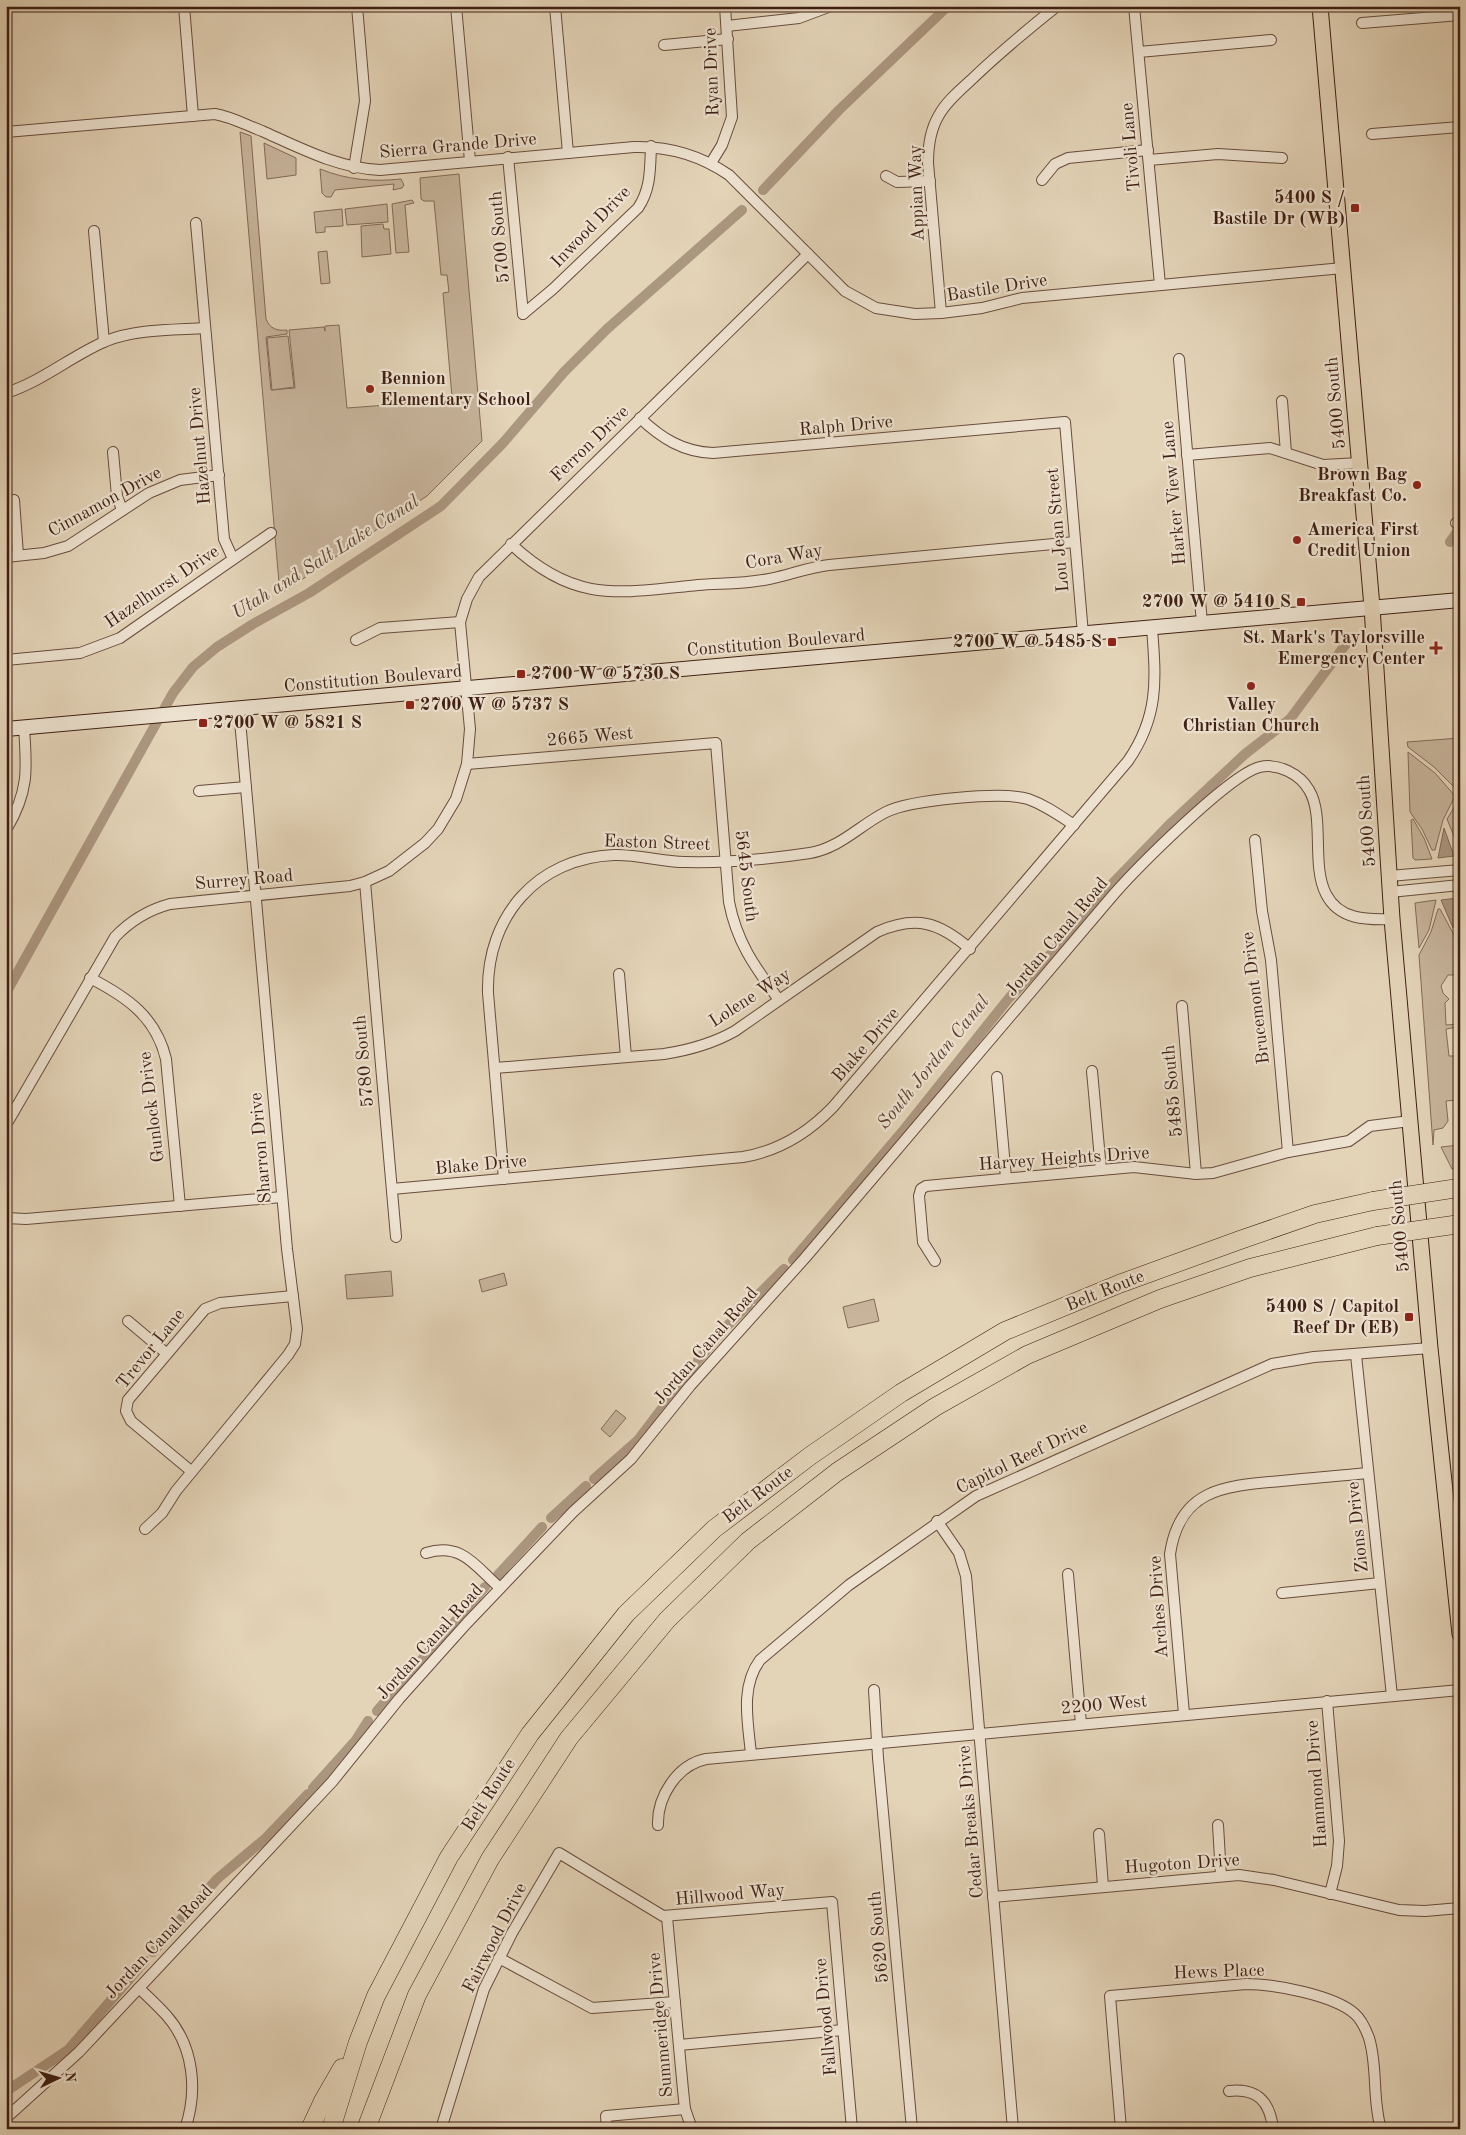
<svg xmlns="http://www.w3.org/2000/svg" width="1466" height="2135" font-family="'Old Standard TT',serif">
<style>
.green{fill:#c7b49b;stroke:#836a57}
.water{fill:#ab967f;stroke:#806654}
.lines{fill:none;stroke-linecap:round;stroke-linejoin:round}
.canal{stroke:#ab967f;stroke-width:10}
.street-casing{stroke:#684c3c;stroke-width:12}
.secondary-casing{stroke:#3f1f13;stroke-width:16}
.primary-casing{stroke:#3f1f13;stroke-width:17}
.highway-casing{stroke:#3f1f13;stroke-width:19}
.street{stroke:#ede2d0;stroke-width:10}
.secondary{stroke:#ede2d0;stroke-width:14}
.primary{stroke:#e3d3b7;stroke-width:15}
.highway{stroke:#e3d3b7;stroke-width:18}
.highway-bridge-casing{stroke:#3f1f13;stroke-width:19;stroke-linecap:butt}
.highway-bridge{stroke:#e3d3b7;stroke-width:18}
.poi-dot{fill:#8f2418;stroke:#ede2d0;stroke-width:2}
.labels{text-anchor:middle;dominant-baseline:central;stroke-width:4.5;stroke-linejoin:round;paint-order:stroke}
.street-label{font-size:18px;fill:#3f1f13;stroke:#ede2d0}
.poi-label{font-size:18px;font-weight:bold;fill:#3f1f13;stroke:#ede2d0;text-anchor:end}
.water-label{font-size:19px;font-style:italic;fill:#5f4333;stroke:#ede2d0}
</style>
<rect width="100%" height="100%" fill="#e3d3b7"/>
<filter id="stains"><feTurbulence type="fractalNoise" baseFrequency=".004" numOctaves="4"/><feColorMatrix values="0 0 0 0 .2 0 0 0 0 .09 0 0 0 0 .02 0 0 0 .5 -.17"/></filter>
<radialGradient id="worn" r=".72"><stop offset=".6" stop-color="#630" stop-opacity="0"/><stop offset="1" stop-color="#630" stop-opacity=".3"/></radialGradient>
<!-- green -->
<g class="green">
<path d="M 240,132 L 251,136 L 266,319 C 270,329 277,331 287,330 L 287,334 L 266,337 L 271,390 L 295,388 L 289,330 L 324,327 L 325,331 L 325,326 L 339,325 L 347,408 L 414,403 L 417,400 L 452,397 L 443,293 L 449,292 L 447,275 L 441,275 L 434,201 L 424,201 L 421,199 L 420,178 L 459,174 L 482,441 L 427,496 L 280,594 Z"/>
<polygon points="264,143 296,158 296,175 267,179"/>
<path d="M 320,169 C 348,180 372,182 401,179 L 404,185 L 402,188 L 393,190 L 394,184 L 335,190 L 331,197 L 326,197 L 322,193 Z"/>
<polygon points="412,200 414,203 405,205 409,252 396,253 392,204"/>
<polygon points="387,204 388,222 347,225 345,209"/>
<polygon points="342,209 343,226 325,227 325,232 316,233 314,212"/>
<polygon points="383,224 384,229 389,229 391,254 362,257 361,226"/>
<polygon points="327,251 330,283 321,284 318,252"/>
<polygon points="288,336 294,387 272,390 267,338"/>
<polygon points="1460,738 1460,791 1459,792 1434,767 1408,747 1407,742"/>
<polygon points="1408,752 1435,773 1455,796 1443,820 1435,850 1432,850 1422,829 1410,812"/>
<polygon points="1458,801 1460,803 1460,851 1447,819"/>
<polygon points="1413,819 1424,838 1432,859 1415,860 1413,858 1411,820"/>
<polygon points="1436,900 1429,930 1419,948 1415,903"/>
<polygon points="1438,909 1440,909 1460,946 1460,975 1448,975 1441,986 1443,993 1449,999 1445,1003 1446,1025 1460,1024 1457,1027 1446,1029 1449,1056 1460,1056 1460,1113 1457,1100 1446,1101 1448,1121 1443,1128 1434,1130 1433,1145 1419,955 1431,932"/>
<polygon points="1460,1145 1460,1168 1452,1169 1441,1147"/>
<polygon points="391,1271 393,1296 347,1299 345,1275"/>
<polygon points="504,1273 507,1285 482,1292 479,1280"/>
<polygon points="874,1299 879,1321 848,1328 843,1307"/>
<polygon points="616,1410 626,1418 610,1437 601,1429"/>
</g>
<!-- water -->
<g class="water">
<polygon points="1444,828 1454,856 1438,858"/>
<polygon points="1458,898 1453,928 1441,900"/>
</g>
<g class="lines">
<!-- canal -->
<g class="canal">
<polyline points="763,190 839,110 948,6"/>
<polyline points="1450,542 1460,528"/>
<polyline points="1112,884 1169,825 1245,754 1290,719 1349,640"/>
<polyline points="6,993 173,693 193,667 217,647 253,624 309,593 441,506 503,443 564,372 607,329 742,210"/>
<polyline points="793,1260 902,1132 1009,998 1067,937 1106,891"/>
<polyline points="754,1299 784,1269"/>
<polyline points="728,1325 748,1305"/>
<polyline points="698,1360 723,1330"/>
<polyline points="594,1479 638,1440 695,1365"/>
<polyline points="551,1518 586,1486"/>
<polyline points="498,1575 542,1527"/>
<polyline points="377,1711 485,1587"/>
<polyline points="313,1788 356,1740 368,1721"/>
<polyline points="190,1910 217,1879 266,1838 308,1794"/>
<polyline points="153,1952 183,1917"/>
<polyline points="8,2090 68,2050 145,1961"/>
</g>
<defs>
<g id="street">
<polyline points="184,6 193,116"/>
<polyline points="456,6 470,161"/>
<polyline points="555,6 568,153"/>
<polyline points="1134,6 1160,285"/>
<polyline points="1362,23 1460,15"/>
<polyline points="727,26 799,18 831,6"/>
<polyline points="664,45 728,39"/>
<polyline points="1139,52 1271,40"/>
<path d="M 6,132 L 215,114 C 232,117 246,125 262,131 C 300,148 338,168 380,170 L 634,147 C 670,146 700,155 729,175 L 845,291 L 876,308 L 915,314 L 941,313 L 982,308 L 1022,298 L 1343,268"/>
<polyline points="1372,134 1460,127"/>
<polyline points="508,157 523,314"/>
<polyline points="1149,160 1218,154 1282,158"/>
<polyline points="711,163 722,145 732,117 725,6"/>
<polyline points="354,168 365,101 357,6"/>
<polyline points="886,176 897,182 930,181"/>
<polyline points="1042,180 1055,164 1068,158 1148,150"/>
<polyline points="196,223 224,539 233,559"/>
<polyline points="94,231 104,342"/>
<path d="M 941,313 L 928,163 C 928,147 930,130 939,115 C 946,102 959,91 970,81 C 998,54 1027,30 1057,6"/>
<path d="M 523,314 L 553,289 L 638,208 C 651,189 650,169 651,146"/>
<polyline points="1179,359 1202,623"/>
<path d="M 6,393 C 43,381 71,356 106,341 C 136,329 173,330 205,328"/>
<polyline points="1282,401 1286,453"/>
<path d="M 640,418 C 661,438 683,452 713,453 L 1065,422 L 1083,634"/>
<polyline points="113,452 117,496 122,510"/>
<polyline points="1187,455 1270,448 1323,465 1360,463"/>
<polyline points="14,500 18,555"/>
<polyline points="1456,523 1460,520"/>
<path d="M 511,544 C 575,604 618,593 698,585 C 724,583 752,584 778,577 C 795,573 811,567 829,565 L 1075,542"/>
<polyline points="6,557 44,553 68,546 149,493 180,480 219,475"/>
<polyline points="356,640 380,628 460,622"/>
<polyline points="6,660 80,653 120,638 271,533"/>
<path d="M 467,764 L 716,743 L 729,902 C 737,943 755,967 779,1000"/>
<polyline points="199,791 246,787"/>
<path d="M 6,830 C 29,792 27,769 24,728"/>
<polyline points="1255,840 1262,911 1271,960 1288,1152"/>
<polyline points="1389,876 1460,870"/>
<polyline points="365,882 396,1237"/>
<polyline points="1390,892 1460,885"/>
<polyline points="619,974 626,1057"/>
<path d="M 90,978 C 127,997 156,1017 166,1059 L 180,1206"/>
<polyline points="1182,1006 1196,1174"/>
<path d="M 495,1068 L 664,1054 C 690,1050 712,1044 735,1031 L 877,932 C 916,915 939,922 970,949"/>
<polyline points="1092,1071 1101,1170"/>
<polyline points="997,1077 1006,1178"/>
<path d="M 6,1125 L 115,937 C 131,920 148,910 170,904 L 350,886 L 365,882 L 389,871 L 425,843 L 438,829 L 456,799 L 467,764 L 470,729 L 460,622 L 467,599 L 479,577 L 808,254"/>
<path d="M 504,1179 L 488,993 C 486,917 537,858 614,855 C 638,854 661,862 685,862 C 726,863 770,859 810,853 C 840,848 860,825 886,812 C 910,800 1002,791 1028,799 C 1045,805 1059,815 1074,825"/>
<path d="M 392,1189 L 743,1157 C 779,1151 808,1133 833,1107 L 1128,761 C 1159,716 1156,680 1152,628"/>
<polyline points="6,1218 26,1219 282,1197"/>
<polyline points="935,1261 923,1242 919,1196 921,1189 926,1186 1134,1167 1196,1174 1213,1173 1288,1152 1349,1141 1370,1126 1410,1121"/>
<polyline points="128,1321 166,1353"/>
<polyline points="1356,1355 1392,1696"/>
<polyline points="191,1471 131,1421 126,1411 128,1400 205,1309 220,1303 293,1296"/>
<polyline points="937,1521 959,1553 966,1576 1013,2129"/>
<polyline points="145,1529 162,1513 176,1491 288,1355 295,1344 297,1329 287,1249 239,709"/>
<path d="M 426,1553 C 462,1542 475,1566 500,1588"/>
<polyline points="1068,1574 1081,1724"/>
<polyline points="1282,1593 1380,1583"/>
<polyline points="874,1690 878,1758 912,2129"/>
<polyline points="1327,1701 1339,1841 1337,1866 1330,1894"/>
<path d="M 1184,1714 L 1170,1554 C 1180,1488 1225,1486 1281,1481 C 1310,1478 1339,1476 1368,1473"/>
<path d="M 751,1754 C 748,1722 740,1687 760,1660 L 849,1585 L 976,1496 L 1272,1364 L 1314,1357 L 1430,1348"/>
<path d="M 658,1825 C 657,1797 677,1765 706,1759 L 1460,1690"/>
<polyline points="1218,1825 1221,1876"/>
<polyline points="1099,1834 1103,1886"/>
<polyline points="993,1897 1239,1875 1274,1880 1399,1910 1425,1911 1460,1908"/>
<polyline points="667,1917 683,2090 685,2109 692,2129"/>
<polyline points="499,1958 592,2008 675,2002"/>
<path d="M 139,1988 C 148,1997 158,2006 167,2016 C 194,2047 198,2091 185,2129"/>
<polyline points="679,2045 843,2030"/>
<path d="M 1229,2091 C 1257,2088 1270,2101 1273,2129"/>
<path d="M 6,2118 L 79,2052 L 332,1782 L 399,1699 L 467,1623 L 573,1512 L 631,1459 L 690,1386 L 805,1258 L 1114,894 C 1137,868 1230,774 1260,767 C 1278,763 1300,774 1309,790 C 1325,816 1311,865 1326,894 C 1339,920 1367,920 1392,919"/>
<polyline points="441,2129 484,1989 512,1933 559,1853 663,1916 832,1902 852,2129"/>
<polyline points="607,2129 606,2116 685,2109"/>
<path d="M 1121,2129 L 1110,1996 L 1246,1984 C 1274,1984 1334,1995 1355,2014 C 1362,2020 1366,2030 1369,2038 C 1378,2067 1372,2099 1381,2129"/>
</g>
<polyline id="secondary" points="6,729 1460,600"/>
<polyline id="primary" points="1320,6 1372,607 1392,919 1430,1348 1460,1634"/>
<g id="highway">
<polyline points="310,2129 323,2101 342,2068"/>
<polyline points="331,2129 358,2042 376,1996 449,1857 530,1734 626,1614 714,1529 810,1456 901,1393 1005,1331 1119,1284 1240,1240 1315,1214 1373,1201"/>
<polyline points="366,2129 417,1995 490,1859 569,1738 667,1620 748,1541 837,1472 935,1407 1027,1355 1160,1299 1250,1268 1377,1236"/>
</g>
</defs>
<!-- street casing -->
<use href="#street" class="street-casing"/>
<!-- secondary casing -->
<use href="#secondary" class="secondary-casing"/>
<!-- primary casing -->
<use href="#primary" class="primary-casing"/>
<!-- highway casing -->
<use href="#highway" class="highway-casing"/>
<!-- street -->
<use href="#street" class="street"/>
<!-- secondary -->
<use href="#secondary" class="secondary"/>
<!-- primary -->
<use href="#primary" class="primary"/>
<!-- highway -->
<use href="#highway" class="highway"/>
<defs>
<g id="highway-bridge">
<polyline points="1373,1201 1458,1188"/>
<polyline points="1377,1236 1460,1224"/>
</g>
</defs>
<!-- highway-bridge casing -->
<use href="#highway-bridge" class="highway-bridge-casing"/>
<!-- highway-bridge -->
<use href="#highway-bridge" class="highway-bridge"/>
</g>
<!-- markers -->
<g class="poi-dot">
<rect x="1350" y="203" width="10" height="10" rx="2.5"/>
<circle cx="370" cy="389" r="5"/>
<circle cx="1417" cy="485" r="5"/>
<circle cx="1297" cy="540" r="5"/>
<rect x="1296" y="597" width="10" height="10" rx="2.5"/>
<rect x="1107" y="637" width="10" height="10" rx="2.5"/>
<path d="M1433.5 640.5h5v5h5v5h-5v5h-5v-5h-5v-5h5z"/>
<rect x="516" y="669" width="10" height="10" rx="2.5"/>
<circle cx="1251" cy="686" r="5"/>
<rect x="405" y="700" width="10" height="10" rx="2.5"/>
<rect x="198" y="718" width="10" height="10" rx="2.5"/>
<rect x="1404" y="1312" width="10" height="10" rx="2.5"/>
</g>
<g class="labels">
<!-- street labels -->
<g class="street-label">
<text transform="translate(712 72) rotate(-92)">Ryan Drive</text>
<text transform="translate(458 146) rotate(-5)">Sierra Grande Drive</text>
<text transform="translate(1131 147) rotate(-95)">Tivoli Lane</text>
<text transform="translate(917 193) rotate(-92)">Appian Way</text>
<text transform="translate(591 227) rotate(-46)">Inwood Drive</text>
<text transform="translate(500 237) rotate(-95)">5700 South</text>
<text transform="translate(997 288) rotate(-9)">Bastile Drive</text>
<text transform="translate(1336 403) rotate(-95)">5400 South</text>
<text transform="translate(846 426) rotate(-5)">Ralph Drive</text>
<text transform="translate(590 444) rotate(-44)">Ferron Drive</text>
<text transform="translate(200 446) rotate(-95)">Hazelnut Drive</text>
<text transform="translate(1174 493) rotate(-95)">Harker View Lane</text>
<text transform="translate(105 502) rotate(-29)">Cinnamon Drive</text>
<text transform="translate(1058 530) rotate(-95)">Lou Jean Street</text>
<text transform="translate(784 557) rotate(-10)">Cora Way</text>
<text transform="translate(162 587) rotate(-34)">Hazelhurst Drive</text>
<text transform="translate(776 643) rotate(-5)">Constitution Boulevard</text>
<text transform="translate(373 679) rotate(-5)">Constitution Boulevard</text>
<text transform="translate(590 737) rotate(-5)">2665 West</text>
<text transform="translate(1367 821) rotate(-94)">5400 South</text>
<text transform="translate(657 843) rotate(2)">Easton Street</text>
<text transform="translate(746 876) rotate(83)">5645 South</text>
<text transform="translate(244 880) rotate(-5)">Surrey Road</text>
<text transform="translate(1057 937) rotate(-50)">Jordan Canal Road</text>
<text transform="translate(750 998) rotate(-33)">Lolene Way</text>
<text transform="translate(1256 998) rotate(-97)">Brucemont Drive</text>
<text transform="translate(866 1045) rotate(-49)">Blake Drive</text>
<text transform="translate(364 1061) rotate(-95)">5780 South</text>
<text transform="translate(1173 1091) rotate(-95)">5485 South</text>
<text transform="translate(152 1107) rotate(-97)">Gunlock Drive</text>
<text transform="translate(261 1148) rotate(-95)">Sharron Drive</text>
<text transform="translate(1064 1159) rotate(-4)">Harvey Heights Drive</text>
<text transform="translate(481 1165) rotate(-5)">Blake Drive</text>
<text transform="translate(1400 1226) rotate(-95)">5400 South</text>
<text transform="translate(1105 1291) rotate(-22)">Belt Route</text>
<text transform="translate(706 1346) rotate(-49)">Jordan Canal Road</text>
<text transform="translate(151 1349) rotate(-51)">Trevor Lane</text>
<text transform="translate(1022 1458) rotate(-26)">Capitol Reef Drive</text>
<text transform="translate(758 1495) rotate(-37)">Belt Route</text>
<text transform="translate(1358 1527) rotate(-96)">Zions Drive</text>
<text transform="translate(1159 1607) rotate(-94)">Arches Drive</text>
<text transform="translate(430 1642) rotate(-48)">Jordan Canal Road</text>
<text transform="translate(1104 1705) rotate(-5)">2200 West</text>
<text transform="translate(1317 1784) rotate(-94)">Hammond Drive</text>
<text transform="translate(489 1795) rotate(-57)">Belt Route</text>
<text transform="translate(971 1822) rotate(-95)">Cedar Breaks Drive</text>
<text transform="translate(1182 1864) rotate(-4)">Hugoton Drive</text>
<text transform="translate(730 1895) rotate(-5)">Hillwood Way</text>
<text transform="translate(879 1937) rotate(-95)">5620 South</text>
<text transform="translate(495 1938) rotate(-63)">Fairwood Drive</text>
<text transform="translate(159 1942) rotate(-47)">Jordan Canal Road</text>
<text transform="translate(1219 1972) rotate(-2)">Hews Place</text>
<text transform="translate(826 2017) rotate(-95)">Fallwood Drive</text>
<text transform="translate(661 2025) rotate(-95)">Summeridge Drive</text>
</g>
<!-- poi labels -->
<g class="poi-label">
<text x="1345" y="198">5400 S /<tspan x="1345" dy="21">Bastile Dr (WB)</tspan></text>
<text x="380" y="379" text-anchor="start">Bennion<tspan x="380" dy="21">Elementary School</tspan></text>
<text x="1407" y="475">Brown Bag<tspan x="1407" dy="21">Breakfast Co.</tspan></text>
<text x="1307" y="530" text-anchor="start">America First<tspan x="1307" dy="21">Credit Union</tspan></text>
<text x="1291" y="602">2700 W @ 5410 S</text>
<text x="1425" y="638">St. Mark's Taylorsville<tspan x="1425" dy="21">Emergency Center</tspan></text>
<text x="1102" y="642">2700 W @ 5485 S</text>
<text x="531" y="674" text-anchor="start">2700 W @ 5730 S</text>
<text x="420" y="705" text-anchor="start">2700 W @ 5737 S</text>
<text x="1251" y="705" text-anchor="middle">Valley<tspan x="1251" dy="21">Christian Church</tspan></text>
<text x="213" y="723" text-anchor="start">2700 W @ 5821 S</text>
<text x="1399" y="1307">5400 S / Capitol<tspan x="1399" dy="21">Reef Dr (EB)</tspan></text>
</g>
<!-- water labels -->
<g class="water-label">
<text transform="translate(326 558) rotate(-32)">Utah and Salt Lake Canal</text>
<text transform="translate(934 1063) rotate(-51)">South Jordan Canal</text>
</g>
</g>
<!-- margin -->
<rect width="1466" height="2135" fill="none" stroke="#e3d3b7" stroke-width="25"/>
<rect x="8" y="8" width="1451" height="2120" fill="none" stroke="#3f1f13" stroke-width="2.5"/>
<rect x="12" y="12" width="1441" height="2110" fill="none" stroke="#3f1f13"/>
<!-- north arrow -->
<g transform="translate(58 2078) rotate(85)" stroke="#ede2d0" stroke-width="4" paint-order="stroke">
<path d="M0-4L9 19L0 12L-9 19Z" fill="#3f1f13"/>
<text y="-8" font-size="14" font-weight="bold" text-anchor="middle" fill="#3f1f13">N</text>
</g>
<rect width="100%" height="100%" filter="url(#stains)"/>
<rect width="100%" height="100%" fill="url(#worn)"/>
</svg>
